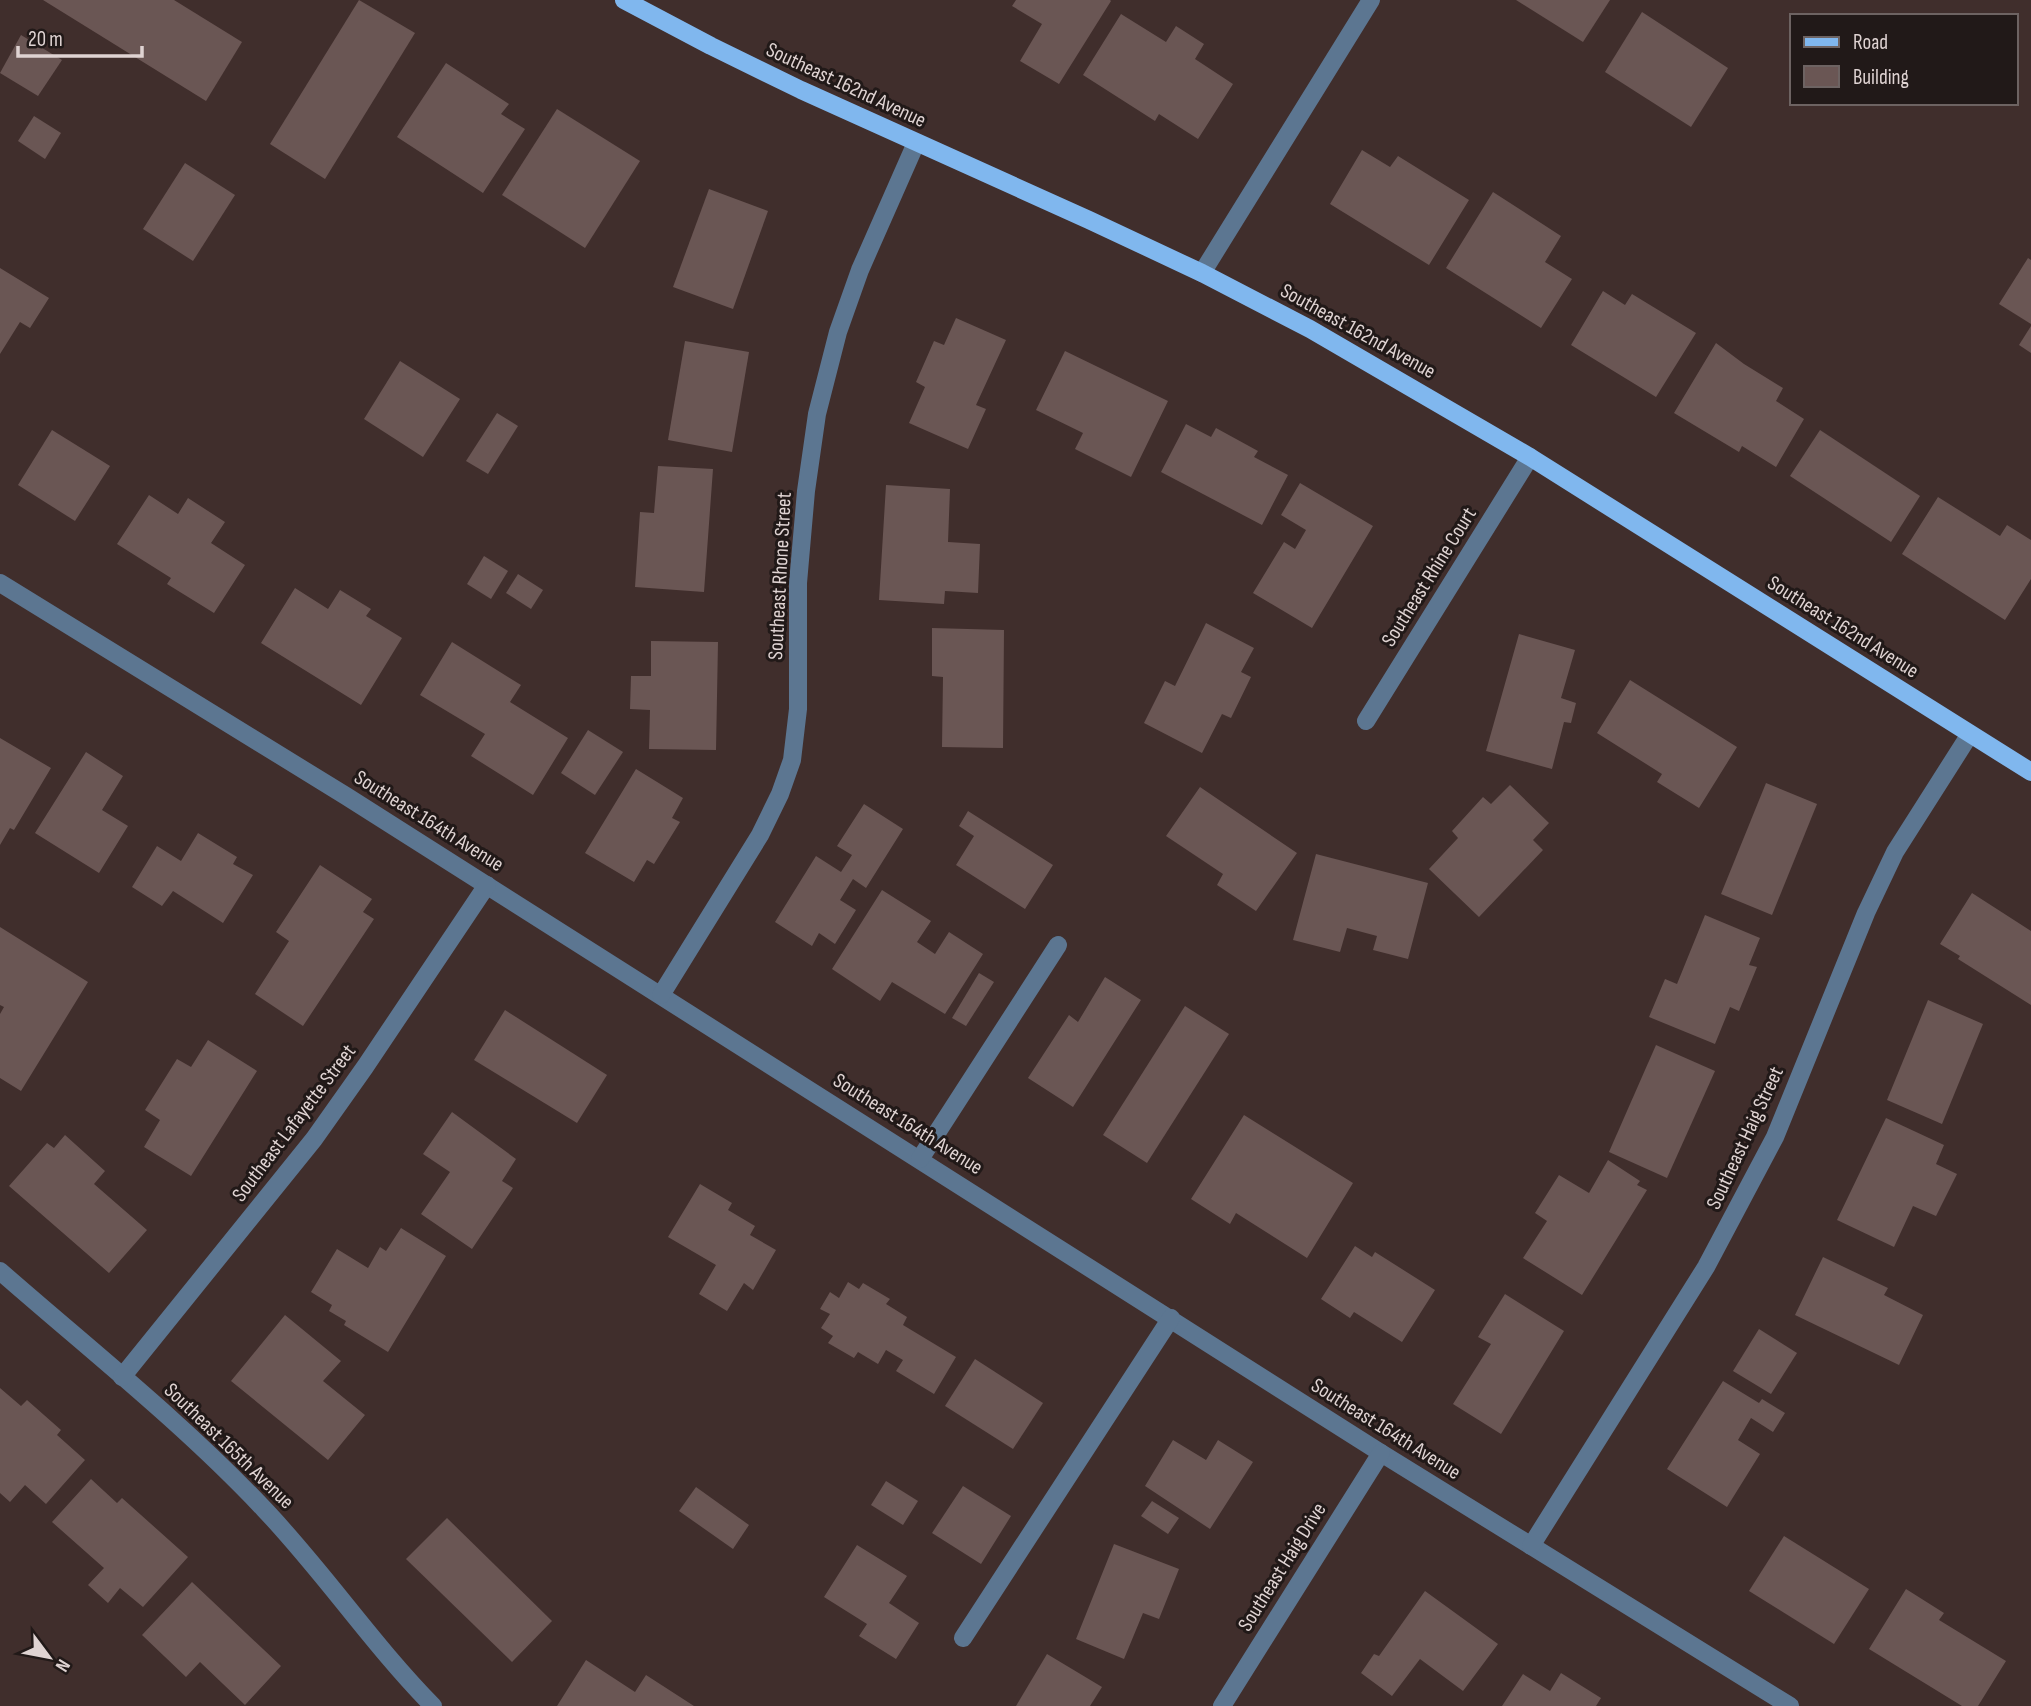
<svg xmlns="http://www.w3.org/2000/svg" width="2031" height="1706" font-family="'Sofia Sans Condensed',sans-serif">
<style>
.building{fill:#6a5654}
.lines{fill:none;stroke-linecap:round;stroke-linejoin:round}
.minor{stroke:#5c7691;stroke-width:18}
.major{stroke:#80b7ee;stroke-width:18}
.labels{text-anchor:middle;dominant-baseline:central;stroke-width:6;stroke-linejoin:round;paint-order:stroke}
.street-label{font-size:21px;fill:#dfd3d2;stroke:#211918}
</style>
<rect width="100%" height="100%" fill="#402e2c"/>
<!-- building -->
<g class="building">
<polygon points="43,0 174,0 242,42 206,101"/>
<polygon points="359,0 415,33 325,179 270,144"/>
<polygon points="1016,0 1110,0 1111,1 1059,84 1020,61 1042,24 1012,6"/>
<polygon points="1516,0 1610,0 1583,42"/>
<polygon points="1642,12 1728,68 1691,127 1605,72"/>
<polygon points="1121,14 1166,42 1176,26 1204,44 1195,59 1233,84 1198,139 1159,114 1155,121 1083,75"/>
<polygon points="21,35 62,60 38,96 0,73"/>
<polygon points="446,63 509,104 501,114 525,129 483,193 397,137"/>
<polygon points="557,109 640,161 585,248 502,195"/>
<polygon points="34,116 61,133 45,159 18,141"/>
<polygon points="1362,150 1390,167 1398,156 1469,200 1429,265 1330,204"/>
<polygon points="185,163 235,195 193,261 143,229"/>
<polygon points="709,189 768,211 733,309 673,287"/>
<polygon points="1493,192 1561,236 1545,262 1572,279 1541,328 1446,268"/>
<polygon points="2028,258 2031,260 2031,324 1999,304"/>
<polygon points="0,268 49,298 30,328 20,322 0,354"/>
<polygon points="1603,291 1625,305 1632,294 1696,333 1656,397 1571,345"/>
<polygon points="956,318 1006,340 976,405 986,409 968,449 909,423 925,387 916,382 934,341 944,345"/>
<polygon points="2031,326 2031,353 2019,345"/>
<polygon points="685,341 749,352 732,452 668,440"/>
<polygon points="1716,343 1744,364 1783,388 1776,401 1804,419 1776,467 1742,446 1739,452 1674,413"/>
<polygon points="1065,351 1168,401 1131,477 1075,449 1083,433 1036,410"/>
<polygon points="400,361 460,399 423,457 364,419"/>
<polygon points="497,413 518,426 488,474 466,461"/>
<polygon points="1186,424 1211,437 1216,428 1258,451 1254,457 1288,475 1262,525 1161,472"/>
<polygon points="52,430 110,466 75,521 18,485"/>
<polygon points="1820,430 1920,496 1891,542 1790,476"/>
<polygon points="658,466 713,469 704,592 635,587 640,512 654,513"/>
<polygon points="1300,483 1373,526 1312,628 1253,593 1284,542 1295,549 1306,530 1281,515"/>
<polygon points="886,485 950,489 948,542 980,544 978,593 945,591 944,604 879,600"/>
<polygon points="149,495 178,514 188,498 225,522 211,543 245,565 214,613 167,584 171,578 117,544"/>
<polygon points="1938,497 2000,536 2007,525 2031,540 2031,579 2005,620 1902,554"/>
<polygon points="484,556 508,571 491,599 467,584"/>
<polygon points="518,574 543,590 531,609 506,593"/>
<polygon points="295,588 328,609 340,590 371,609 366,616 402,638 361,705 261,643"/>
<polygon points="1206,623 1254,648 1241,672 1251,677 1231,718 1222,714 1202,753 1144,723 1165,681 1175,686"/>
<polygon points="932,628 1004,630 1003,748 942,747 943,677 932,676"/>
<polygon points="1519,634 1575,650 1561,698 1576,703 1571,723 1564,722 1552,769 1486,751"/>
<polygon points="651,641 718,642 716,750 649,749 650,710 630,709 631,676 651,676"/>
<polygon points="452,642 521,685 510,702 568,738 533,795 471,756 485,734 420,695"/>
<polygon points="1630,680 1737,747 1699,808 1657,782 1662,774 1597,733"/>
<polygon points="588,730 623,752 595,795 561,773"/>
<polygon points="0,738 51,768 14,830 10,828 0,845"/>
<polygon points="86,752 123,776 102,810 128,826 99,873 35,833"/>
<polygon points="636,769 683,798 672,818 680,822 654,864 647,860 634,882 585,853"/>
<polygon points="1766,783 1817,804 1772,915 1721,894"/>
<polygon points="1510,785 1549,823 1533,840 1543,850 1479,917 1429,869 1458,838 1452,831 1483,797 1491,804"/>
<polygon points="1200,787 1297,853 1256,911 1217,885 1223,874 1166,836"/>
<polygon points="864,804 903,829 866,888 853,879 840,900 856,910 835,944 819,933 812,946 775,922 816,856 841,872 852,855 837,846"/>
<polygon points="968,811 1053,865 1025,909 956,865 974,836 959,826"/>
<polygon points="198,833 237,857 233,864 253,875 223,923 173,891 162,906 132,887 157,846 181,861"/>
<polygon points="1316,854 1428,883 1408,959 1373,950 1377,936 1347,928 1340,952 1293,940"/>
<polygon points="320,865 372,899 363,912 374,919 303,1026 255,994 289,941 276,932"/>
<polygon points="882,890 931,921 917,942 935,954 949,932 983,954 945,1014 892,982 880,1001 832,969"/>
<polygon points="1972,893 2031,931 2031,1005 1958,959 1960,956 1940,944"/>
<polygon points="1705,915 1760,938 1749,965 1757,967 1739,1011 1730,1007 1715,1044 1649,1017 1665,979 1677,984"/>
<polygon points="0,927 88,982 21,1091 0,1078 0,1014 4,1007 0,1005"/>
<polygon points="979,973 994,982 966,1026 952,1018"/>
<polygon points="1105,977 1141,1000 1073,1107 1028,1078 1069,1015 1078,1022"/>
<polygon points="1928,1000 1983,1024 1942,1124 1887,1100"/>
<polygon points="1185,1006 1229,1034 1147,1163 1103,1135"/>
<polygon points="505,1010 607,1075 577,1123 474,1060"/>
<polygon points="208,1040 257,1071 191,1176 144,1147 160,1120 145,1110 177,1059 191,1067"/>
<polygon points="1656,1045 1715,1071 1667,1178 1609,1152"/>
<polygon points="452,1112 516,1159 502,1181 513,1188 472,1249 421,1214 450,1172 423,1154"/>
<polygon points="1244,1115 1353,1183 1307,1258 1236,1213 1230,1224 1191,1199"/>
<polygon points="1886,1118 1944,1145 1936,1164 1957,1174 1936,1216 1913,1206 1894,1247 1837,1220"/>
<polygon points="65,1135 105,1171 94,1184 147,1230 109,1273 9,1186 47,1143 54,1148"/>
<polygon points="1608,1160 1640,1181 1637,1185 1647,1190 1582,1295 1523,1258 1547,1221 1535,1213 1559,1175 1589,1193"/>
<polygon points="700,1184 732,1203 728,1210 755,1226 750,1235 776,1250 753,1290 744,1283 727,1311 699,1294 716,1265 668,1237"/>
<polygon points="401,1228 446,1256 388,1352 344,1325 346,1321 329,1311 332,1305 311,1292 337,1249 368,1268 380,1247 386,1251"/>
<polygon points="1355,1246 1372,1257 1375,1252 1435,1290 1402,1342 1354,1312 1350,1318 1321,1299"/>
<polygon points="1823,1257 1888,1288 1884,1295 1923,1315 1899,1365 1795,1315"/>
<polygon points="848,1282 859,1289 863,1283 890,1299 886,1304 907,1317 903,1325 956,1357 934,1394 896,1371 903,1360 886,1350 878,1364 858,1352 854,1358 828,1343 833,1336 821,1328 830,1314 820,1309 830,1292 839,1298"/>
<polygon points="1505,1294 1564,1331 1501,1434 1453,1404 1491,1344 1478,1337"/>
<polygon points="285,1315 341,1361 323,1381 365,1415 328,1460 231,1381"/>
<polygon points="1759,1329 1797,1353 1771,1394 1733,1371"/>
<polygon points="975,1359 1043,1403 1013,1449 945,1406"/>
<polygon points="1723,1381 1759,1403 1762,1399 1785,1413 1773,1432 1751,1418 1738,1440 1760,1454 1727,1507 1667,1469"/>
<polygon points="0,1388 21,1406 27,1400 61,1430 57,1435 85,1460 46,1504 25,1485 10,1502 0,1493"/>
<polygon points="1173,1440 1206,1460 1218,1440 1253,1462 1210,1529 1145,1486"/>
<polygon points="91,1479 117,1503 122,1498 188,1557 143,1607 120,1588 108,1603 88,1585 104,1568 52,1522"/>
<polygon points="886,1481 918,1501 903,1525 871,1505"/>
<polygon points="963,1486 1011,1516 981,1564 932,1533"/>
<polygon points="696,1487 749,1525 733,1549 679,1511"/>
<polygon points="1152,1501 1179,1518 1168,1534 1141,1516"/>
<polygon points="447,1518 552,1621 512,1662 406,1559"/>
<polygon points="1784,1536 1869,1589 1834,1644 1749,1591"/>
<polygon points="1114,1544 1179,1569 1159,1619 1143,1613 1124,1659 1076,1639"/>
<polygon points="857,1545 907,1576 889,1603 919,1623 896,1659 859,1636 867,1624 824,1597"/>
<polygon points="192,1582 281,1666 245,1705 200,1662 186,1677 142,1635"/>
<polygon points="1906,1589 1944,1613 1939,1620 2006,1661 1978,1706 1962,1706 1869,1649"/>
<polygon points="1425,1591 1498,1644 1463,1691 1420,1659 1392,1696 1361,1673 1374,1654 1379,1656"/>
<polygon points="1047,1654 1102,1687 1090,1706 1016,1706"/>
<polygon points="586,1660 635,1692 646,1675 694,1706 557,1706"/>
<polygon points="1561,1673 1601,1698 1596,1706 1502,1706 1523,1674 1550,1691"/>
</g>
<g class="lines">
<!-- minor -->
<g class="minor">
<polyline points="1202,273 1371,0"/>
<polyline points="0,583 346,796 1381,1453 1790,1706"/>
<polyline points="1366,721 1530,457"/>
<polyline points="661,995 760,835 780,794 792,760 798,709 798,583 806,491 817,414 838,332 860,270 916,143"/>
<polyline points="920,1159 1058,945"/>
<path d="M 0,1271 C 89,1349 183,1423 264,1509 C 324,1572 372,1644 433,1706"/>
<polyline points="122,1377 314,1139 365,1067 487,885"/>
<polyline points="1531,1546 1706,1267 1775,1137 1866,913 1895,852 1970,734"/>
<polyline points="963,1638 1171,1318"/>
<polyline points="1222,1706 1381,1453"/>
</g>
<!-- major -->
<polyline class="major" points="624,0 711,46 801,90 1089,220 1202,273 1310,329 1530,457 2031,772"/>
</g>
<g class="labels">
<!-- street labels -->
<g class="street-label">
<text transform="translate(846 85) rotate(25)">Southeast 162nd Avenue</text>
<text transform="translate(1358 331) rotate(29)">Southeast 162nd Avenue</text>
<text transform="translate(780 576) rotate(-87)">Southeast Rhone Street</text>
<text transform="translate(1429 577) rotate(-58)">Southeast Rhine Court</text>
<text transform="translate(1843 627) rotate(32)">Southeast 162nd Avenue</text>
<text transform="translate(429 821) rotate(32)">Southeast 164th Avenue</text>
<text transform="translate(294 1123) rotate(-53)">Southeast Lafayette Street</text>
<text transform="translate(908 1124) rotate(32)">Southeast 164th Avenue</text>
<text transform="translate(1745 1138) rotate(-65)">Southeast Haig Street</text>
<text transform="translate(1386 1429) rotate(32)">Southeast 164th Avenue</text>
<text transform="translate(229 1446) rotate(44)">Southeast 165th Avenue</text>
<text transform="translate(1282 1567) rotate(-58)">Southeast Haig Drive</text>
</g>
</g>
<!-- legend -->
<rect x="1790" y="14" width="228" height="91" fill="#211918" stroke="#6d6362" stroke-width="2"/>
<rect x="1804" y="37" width="35" height="10" fill="#80b7ee" stroke="#6d6362" stroke-width="2"/>
<text x="1853" y="49" font-size="21" fill="#dfd3d2">Road</text>
<rect x="1804" y="66" width="35" height="21" fill="#6a5654" stroke="#6d6362" stroke-width="2"/>
<text x="1853" y="84" font-size="21" fill="#dfd3d2">Building</text>
<!-- north arrow -->
<g transform="translate(49 1657) rotate(122)" stroke="#211918" stroke-width="5" paint-order="stroke">
<path d="M0-5L12 26L0 18L-12 26Z" fill="#dfd3d2"/>
<text y="-10" font-size="19" font-weight="bold" text-anchor="middle" fill="#dfd3d2">N</text>
</g>
<!-- scale -->
<path d="M18 46v10h124v-10" fill="none" stroke="#dfd3d2" stroke-width="3.5"/>
<text x="28" y="46" font-size="21" fill="#dfd3d2" stroke="#211918" stroke-width="5" paint-order="stroke">20 m</text>
</svg>
